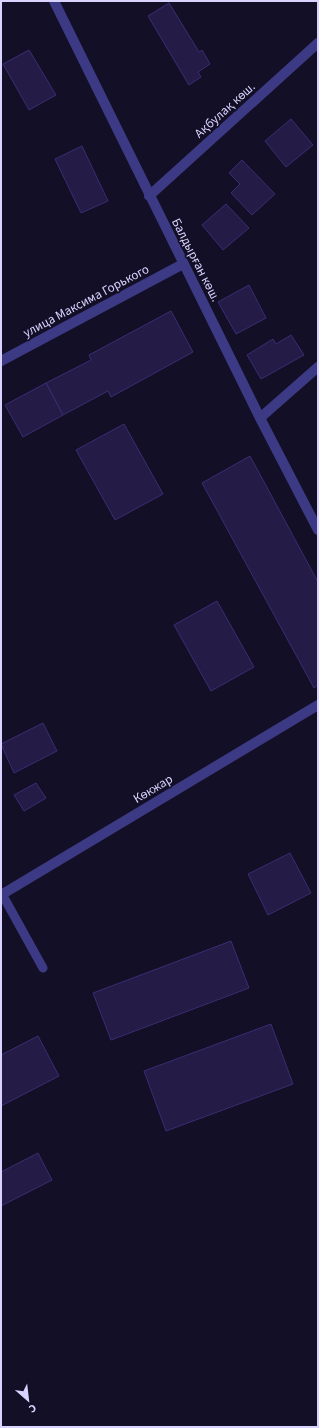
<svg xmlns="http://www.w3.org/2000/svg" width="319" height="1428" font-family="'Source Sans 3',sans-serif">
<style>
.building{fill:#241b47;stroke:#3b2d73}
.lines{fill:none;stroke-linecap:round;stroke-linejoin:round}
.service{stroke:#3d3a85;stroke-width:9}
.minor{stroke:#3d3a85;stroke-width:10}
.tertiary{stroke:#3d3a85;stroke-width:10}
.labels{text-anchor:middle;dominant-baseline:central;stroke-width:3.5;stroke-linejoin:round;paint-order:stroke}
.street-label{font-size:13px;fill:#d9d4ff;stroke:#130f26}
</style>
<rect width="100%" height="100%" fill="#130f26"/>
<!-- building -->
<g class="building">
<polygon points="169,3 199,52 202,50 210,64 198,72 201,77 189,85 148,16"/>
<polygon points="29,50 56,95 29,110 3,64"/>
<polygon points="291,119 313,145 286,167 265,141"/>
<polygon points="82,146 108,201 81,213 55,159"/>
<polygon points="242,160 275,194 252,215 231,193 240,184 229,173"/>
<polygon points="226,204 249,228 223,250 202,225"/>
<polygon points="249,285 266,318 236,334 218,302"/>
<polygon points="171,311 193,352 111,397 108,391 63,415 46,383 91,360 89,355"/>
<polygon points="291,335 304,355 261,379 247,355 273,339 276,344"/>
<polygon points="46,383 63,415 23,437 5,405"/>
<polygon points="124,424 163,494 115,520 76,450"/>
<polygon points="250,456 318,582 318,685 314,688 202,483"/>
<polygon points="217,601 254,667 211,691 174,625"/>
<polygon points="43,723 57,751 14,773 1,744"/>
<polygon points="36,783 46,798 24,811 14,795"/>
<polygon points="290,853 311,893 268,915 248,874"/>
<polygon points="231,941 249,988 111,1040 93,993"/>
<polygon points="271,1024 293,1084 166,1131 144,1071"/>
<polygon points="38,1036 59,1076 1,1106 1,1055"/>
<polygon points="38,1153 52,1180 1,1206 1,1172"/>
</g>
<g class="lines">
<!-- service -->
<polyline class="service" points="2,894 43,968"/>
<!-- minor -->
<g class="minor">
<polyline points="54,1 260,418 318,530"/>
<polyline points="149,196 318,43"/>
<polyline points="1,361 183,264"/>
<polyline points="260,418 318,367"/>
</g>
<!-- tertiary -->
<polyline class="tertiary" points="1,895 318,705"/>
</g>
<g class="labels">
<!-- street labels -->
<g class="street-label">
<text transform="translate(225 110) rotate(-42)">Ақбулақ көш.</text>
<text transform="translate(196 260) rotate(63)">Балдырған көш.</text>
<text transform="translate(86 301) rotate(-28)">улица Максима Горького</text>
<text transform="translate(153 789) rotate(-31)">Көкжар</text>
</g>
</g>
<!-- border -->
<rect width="319" height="1428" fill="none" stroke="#d9d4ff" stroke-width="4"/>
<!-- north arrow -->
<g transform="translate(28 1400) rotate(152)" stroke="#130f26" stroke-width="3" paint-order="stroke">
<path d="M0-3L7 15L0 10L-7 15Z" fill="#d9d4ff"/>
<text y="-6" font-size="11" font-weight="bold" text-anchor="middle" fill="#d9d4ff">С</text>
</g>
</svg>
